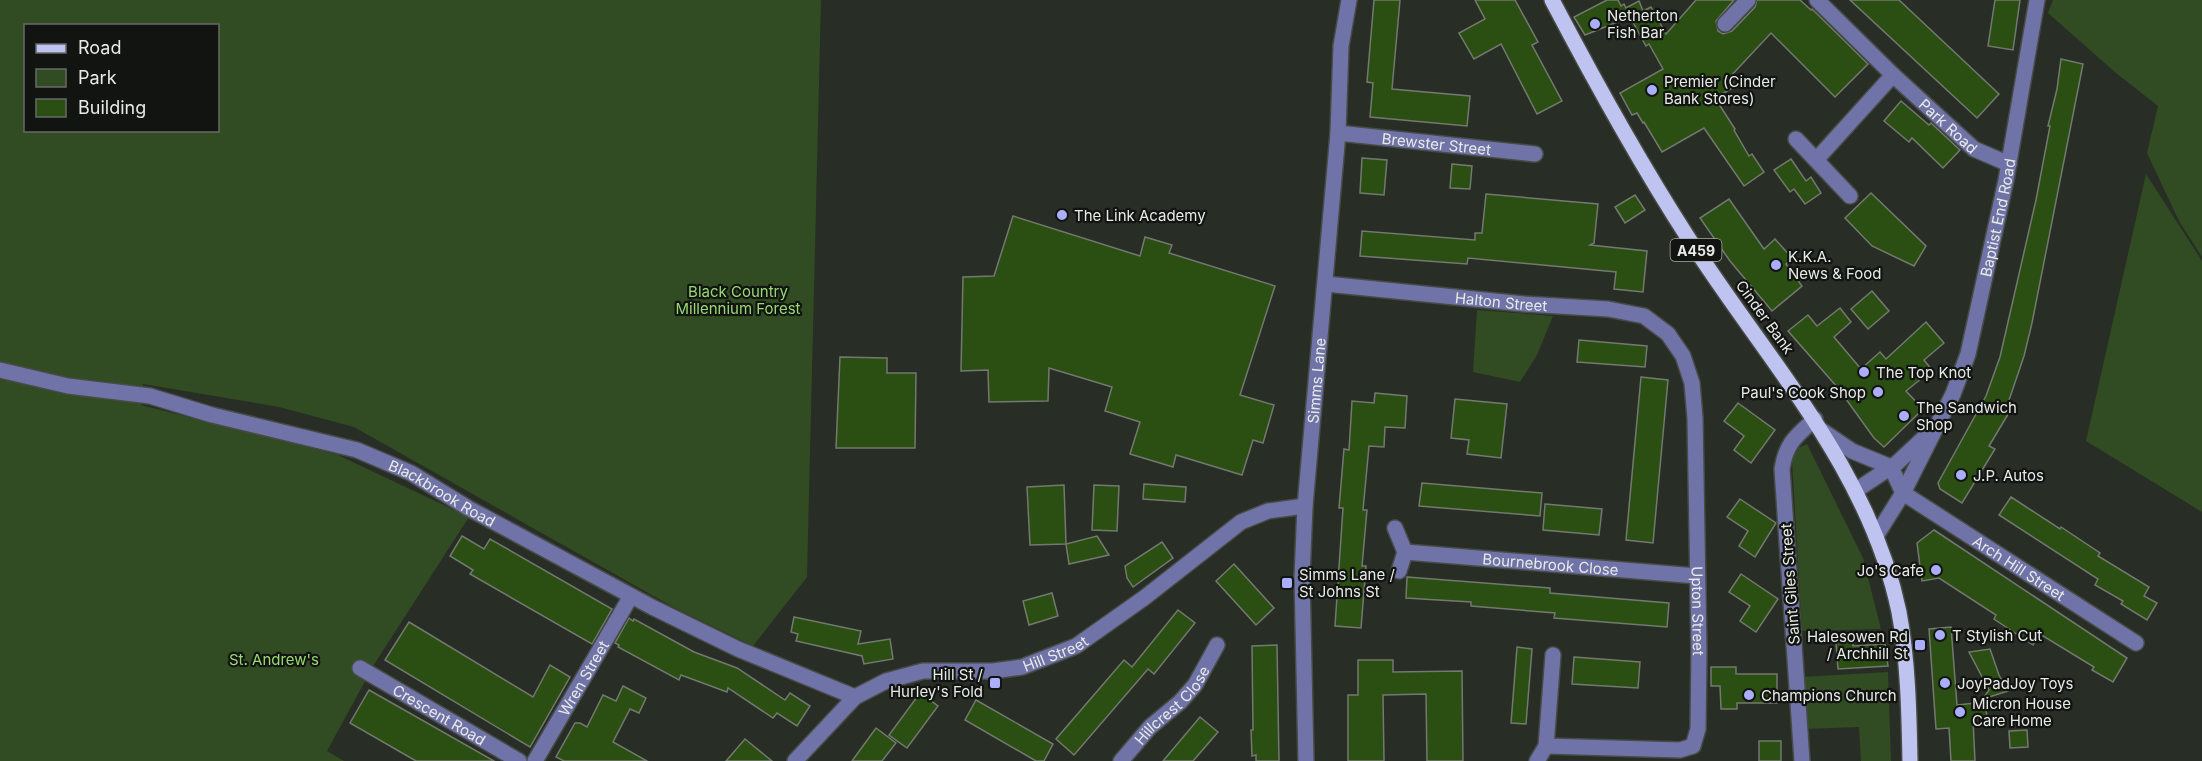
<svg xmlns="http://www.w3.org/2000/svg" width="2202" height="761" font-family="Inter,sans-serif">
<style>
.green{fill:#314c22;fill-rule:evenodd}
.building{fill:#2b4e12;stroke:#737970;stroke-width:1.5}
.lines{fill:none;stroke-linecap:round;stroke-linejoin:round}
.minor-casing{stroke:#474b45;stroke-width:18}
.major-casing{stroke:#474b45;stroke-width:18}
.minor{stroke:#7073a8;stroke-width:15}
.major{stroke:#bfc3ef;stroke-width:15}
.poi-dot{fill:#abaffb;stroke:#121411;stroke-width:2}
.labels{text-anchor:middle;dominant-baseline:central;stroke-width:4.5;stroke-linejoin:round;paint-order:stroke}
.shield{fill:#121411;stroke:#a7aaa5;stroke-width:1.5}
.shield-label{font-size:14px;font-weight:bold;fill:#e7eae5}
.poi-label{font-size:15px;fill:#e7eae5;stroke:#121411;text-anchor:start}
.street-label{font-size:15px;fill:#e7eae5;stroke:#121411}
.park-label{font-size:15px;fill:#98d972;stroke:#121411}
</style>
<rect width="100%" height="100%" fill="#282d26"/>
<!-- green -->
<g class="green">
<path d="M 0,0 L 821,0 L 807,577 L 753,646 L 673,607 L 354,427 L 279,407 L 143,384 L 141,405 L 338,455 L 469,517 L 375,663 L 327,751 L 344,761 L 0,761 ZM 26,26 L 218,26 L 218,130 L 26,130 Z"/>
<polygon points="2053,0 2202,0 2202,257 2179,221 2147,153 2158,106 2116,73 2048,13"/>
<polygon points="2146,174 2202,261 2202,512 2086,441"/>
<polygon points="1477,310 1553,316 1537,355 1520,382 1473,372"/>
<polygon points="1807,444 1863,558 1881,629 1802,631 1792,461 1796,449"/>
<polygon points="1888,672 1891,761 1861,761 1859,727 1806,729 1801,677"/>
</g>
<!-- building -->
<g class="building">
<polygon points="1374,0 1400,0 1392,89 1470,96 1467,126 1370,117 1373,83 1367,82"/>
<polygon points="1475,0 1515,0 1538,42 1532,45 1562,101 1537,114 1501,44 1474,59 1459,33 1485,19"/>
<polygon points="1607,0 1618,0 1621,6 1624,4 1626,8 1639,1 1643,11 1651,7 1666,34 1696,0 1734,0 1716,21 1718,31 1723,34 1732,31 1755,7 1757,0 1800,0 1811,10 1812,9 1868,64 1835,97 1771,33 1729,78 1736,86 1715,98 1735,129 1734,130 1749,156 1752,154 1764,172 1744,186 1704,128 1662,152 1644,122 1643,123 1637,113 1632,115 1620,93 1663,69 1649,44 1646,46 1630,17 1585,35 1574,17"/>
<polygon points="1850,0 1899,0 1999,94 1977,118"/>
<polygon points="1995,0 2020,0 2013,50 1988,46"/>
<polygon points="2061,59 2083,64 2032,323 2024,356 2006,409 2010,411 1989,446 1995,449 1962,503 1940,489 1938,483 1986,396 2000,357 2036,200 2050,126 2048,126 2057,89"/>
<polygon points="1901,101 1929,125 1931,123 1960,150 1943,168 1912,138 1909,142 1884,121"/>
<polygon points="1362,158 1387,160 1384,195 1360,193"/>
<polygon points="1791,159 1806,181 1811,177 1821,193 1805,204 1794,189 1790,192 1774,170"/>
<polygon points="1452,164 1472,166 1470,189 1450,188"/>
<polygon points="1871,193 1926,246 1914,266 1872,246 1845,218"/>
<polygon points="1486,194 1598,204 1594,243 1590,245 1647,251 1643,292 1614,289 1616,272 1468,258 1467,264 1360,256 1362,231 1475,240 1475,233 1482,233"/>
<polygon points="1635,195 1645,210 1625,223 1615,207"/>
<polygon points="1729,199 1764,249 1775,239 1792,258 1786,264 1802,286 1772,311 1730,261 1700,218"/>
<polygon points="1013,216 1140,256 1145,237 1172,245 1169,253 1275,286 1240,395 1274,405 1263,443 1253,440 1242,475 1176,455 1173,467 1130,454 1140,422 1105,411 1112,387 1049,368 1048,401 989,402 988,370 961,371 963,277 994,276"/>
<polygon points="1872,291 1889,311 1868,329 1851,309"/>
<polygon points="1840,308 1851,322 1834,337 1861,369 1880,352 1886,359 1926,322 1944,343 1924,360 1932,370 1906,391 1923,409 1884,447 1874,438 1838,388 1788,331 1808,315 1817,326"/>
<polygon points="1579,340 1647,346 1645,367 1577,362"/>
<polygon points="840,357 887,358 887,373 916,373 915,448 836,448"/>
<polygon points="1641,377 1668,380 1653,543 1626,540"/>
<polygon points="1375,393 1407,396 1405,428 1385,427 1384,447 1369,446 1363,510 1367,510 1362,566 1366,566 1361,628 1335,626 1343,508 1339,508 1344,449 1349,450 1352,401 1374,403"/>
<polygon points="1455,399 1507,404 1501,458 1467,454 1469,440 1451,438"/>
<polygon points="1738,403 1775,430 1751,463 1734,450 1744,436 1724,421"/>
<polygon points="1422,483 1542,493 1540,516 1419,506"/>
<polygon points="1144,484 1186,487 1185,502 1143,499"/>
<polygon points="1064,485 1066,544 1030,545 1027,487"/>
<polygon points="1094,485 1119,486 1117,531 1092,530"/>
<polygon points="2011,497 2060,529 2061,527 2100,553 2098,556 2149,587 2144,596 2157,603 2147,620 2121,604 2123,601 2095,585 2098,579 1999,515"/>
<polygon points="1740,499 1776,523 1755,557 1739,546 1748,531 1727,517"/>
<polygon points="1545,504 1602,509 1599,535 1543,530"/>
<polygon points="1934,530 2127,658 2113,682 2092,670 2094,667 2040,634 2033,645 1994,619 1996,615 1939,578 1922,581 1917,543"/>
<polygon points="462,536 484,549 490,539 612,609 592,644 470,574 473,570 450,556"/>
<polygon points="1097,536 1109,555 1069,564 1066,544"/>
<polygon points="1162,542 1173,558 1133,587 1127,578 1125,566"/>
<polygon points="1234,564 1274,608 1256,625 1216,581"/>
<polygon points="1741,574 1778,599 1756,632 1740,621 1750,606 1729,592"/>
<polygon points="1407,577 1550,588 1550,593 1669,603 1667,627 1554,618 1555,613 1471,606 1471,602 1406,598"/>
<polygon points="1052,593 1058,616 1029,625 1023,601"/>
<polygon points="1178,610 1195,623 1154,674 1148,669 1074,755 1056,739 1124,660 1132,667"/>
<polygon points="794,617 861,631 858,644 890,639 893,659 864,664 862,656 796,641 798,634 791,632"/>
<polygon points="629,618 633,621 634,619 694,652 737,668 785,700 790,693 810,706 797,726 777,713 773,718 728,688 727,692 681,675 679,680 618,647 619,645 615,643"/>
<polygon points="409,622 533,697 550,665 570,677 530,747 385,660"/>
<polygon points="1951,627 1957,705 1985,702 1987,717 1973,719 1975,761 1951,761 1949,728 1936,729 1929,629"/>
<polygon points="1853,641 1853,646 1885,644 1888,666 1838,669 1836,643"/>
<polygon points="1277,645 1279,761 1256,761 1256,755 1252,756 1251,730 1253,730 1252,646"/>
<polygon points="1517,647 1532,649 1526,724 1511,723"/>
<polygon points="1990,649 1999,675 2008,691 1983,699 1989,690 1969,652"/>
<polygon points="1574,657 1640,662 1638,688 1572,684"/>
<polygon points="1358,660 1393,660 1393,672 1462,671 1463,761 1427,761 1426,694 1383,695 1384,761 1348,761 1348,695 1358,695"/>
<polygon points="1711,667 1736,667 1736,674 1777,674 1777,703 1737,703 1737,709 1721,709 1720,686 1711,686"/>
<polygon points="623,686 646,698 639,713 630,709 613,742 647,761 564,761 556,757 575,723 580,723 587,727 603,695 616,701"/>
<polygon points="369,690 494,761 416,761 350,723"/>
<polygon points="920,693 938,706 907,748 889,735"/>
<polygon points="976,700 1053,744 1044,761 1036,761 965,720"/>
<polygon points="1200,717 1218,732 1193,761 1163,761"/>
<polygon points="876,728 896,743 882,761 852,761"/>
<polygon points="2027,730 2028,747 2010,748 2009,731"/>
<polygon points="745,739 772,761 726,761"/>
<rect x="1759" y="741" width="22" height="20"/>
</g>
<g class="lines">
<defs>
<g id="minor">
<path id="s1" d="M 1817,0 L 1893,75 L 1974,149 L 2009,164"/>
<polyline points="1725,24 1748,0"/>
<path id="s2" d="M 1338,133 L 1535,154"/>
<polyline points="1796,139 1850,196"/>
<polyline points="1816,160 1893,75"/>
<path id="s3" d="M 1326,284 L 1524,304 L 1608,309 L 1644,316 L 1668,334 L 1683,356 L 1692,383 L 1695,418 L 1699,651 L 1698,729 L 1693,746 L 1680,750 L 1546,746"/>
<path id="s4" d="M 0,370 L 68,386 L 150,396 L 212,415 L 357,450 L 411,473 L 468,508 L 652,607 L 738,649 L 855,697"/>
<polyline points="1821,430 1852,451 1891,467 1903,493"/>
<polyline points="1855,491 1897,463 1928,434"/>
<path id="s5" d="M 1903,493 L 2136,643"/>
<path id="s6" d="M 1395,528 L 1405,552 L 1697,576"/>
<path id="s7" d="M 1876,536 L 1903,493 L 1953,394 L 1968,354 L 2006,180 L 2037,0"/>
<polyline points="1399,571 1405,552"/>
<path id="s8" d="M 360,668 L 519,761"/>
<path id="s9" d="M 535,761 L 631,596"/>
<path id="s10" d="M 795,761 L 855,697 L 886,681 L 923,671 L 993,671 L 1022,667 L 1076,646 L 1144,598 L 1241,522 L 1268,511 L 1305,506"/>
<path id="s11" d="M 1121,761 L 1150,727 L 1180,702 L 1195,685 L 1217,645"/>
<path id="s12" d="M 1306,761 L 1302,577 L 1305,506 L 1338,133 L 1341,46 L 1349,0"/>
<polyline points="1537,761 1546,746 1553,655"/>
<path d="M 1802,761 L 1782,469 C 1786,443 1796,436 1815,419"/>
</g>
<path id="major" d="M 1552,0 C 1594,80 1638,160 1687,236 C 1764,357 1869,467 1899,612 C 1908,660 1909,712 1910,761"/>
</defs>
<!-- minor casing -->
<use href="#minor" class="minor-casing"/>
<!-- major casing -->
<use href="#major" class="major-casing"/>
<!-- minor -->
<use href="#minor" class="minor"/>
<!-- major -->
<use href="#major" class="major"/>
</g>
<!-- markers -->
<g class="poi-dot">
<circle cx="1595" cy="24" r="6"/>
<circle cx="1652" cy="90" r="6"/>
<circle cx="1062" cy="215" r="6"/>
<circle cx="1776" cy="265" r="6"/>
<circle cx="1864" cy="372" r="6"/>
<circle cx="1878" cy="392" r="6"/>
<circle cx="1904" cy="416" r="6"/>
<circle cx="1961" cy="475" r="6"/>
<circle cx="1936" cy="570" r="6"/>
<rect x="1281" y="577" width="12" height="12" rx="3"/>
<circle cx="1940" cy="635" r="6"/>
<rect x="1914" y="639" width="12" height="12" rx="3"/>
<rect x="989" y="677" width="12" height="12" rx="3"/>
<circle cx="1945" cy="683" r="6"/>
<circle cx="1749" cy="695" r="6"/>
<circle cx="1960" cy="712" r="6"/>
</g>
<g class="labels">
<!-- shield labels -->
<rect class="shield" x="1670.5" y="239" width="51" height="22" rx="4.5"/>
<g class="shield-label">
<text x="1696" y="250">A459</text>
</g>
<!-- poi labels -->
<g class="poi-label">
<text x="1607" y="15">Netherton<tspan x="1607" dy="17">Fish Bar</tspan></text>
<text x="1664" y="81">Premier (Cinder<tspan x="1664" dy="17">Bank Stores)</tspan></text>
<text x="1074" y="215">The Link Academy</text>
<text x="1788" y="256">K.K.A.<tspan x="1788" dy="17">News &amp; Food</tspan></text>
<text x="1876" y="372">The Top Knot</text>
<text x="1866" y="392" text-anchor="end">Paul's Cook Shop</text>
<text x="1916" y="407">The Sandwich<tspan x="1916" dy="17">Shop</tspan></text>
<text x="1973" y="475">J.P. Autos</text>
<text x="1924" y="570" text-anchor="end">Jo's Cafe</text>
<text x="1299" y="574">Simms Lane /<tspan x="1299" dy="17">St Johns St</tspan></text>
<text x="1952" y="635">T Stylish Cut</text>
<text x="1908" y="636" text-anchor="end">Halesowen Rd<tspan x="1908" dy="17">/ Archhill St</tspan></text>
<text x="983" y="674" text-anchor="end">Hill St /<tspan x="983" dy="17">Hurley's Fold</tspan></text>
<text x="1957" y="683">JoyPadJoy Toys</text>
<text x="1761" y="695">Champions Church</text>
<text x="1972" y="703">Micron House<tspan x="1972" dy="17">Care Home</tspan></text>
</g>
<!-- street labels -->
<g class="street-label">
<text stroke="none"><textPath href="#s1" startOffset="182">Park Road</textPath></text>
<text stroke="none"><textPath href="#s2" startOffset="99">Brewster Street</textPath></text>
<text stroke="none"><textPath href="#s7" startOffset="344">Baptist End Road</textPath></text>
<text stroke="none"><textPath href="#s3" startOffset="176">Halton Street</textPath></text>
<text transform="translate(1765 317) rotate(54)">Cinder Bank</text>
<text stroke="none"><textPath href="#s12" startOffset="381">Simms Lane</textPath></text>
<text stroke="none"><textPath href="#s4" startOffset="462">Blackbrook Road</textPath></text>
<text stroke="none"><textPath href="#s6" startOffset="172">Bournebrook Close</textPath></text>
<text stroke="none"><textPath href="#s5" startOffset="138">Arch Hill Street</textPath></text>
<text transform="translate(1790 584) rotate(-94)">Saint Giles Street</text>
<text stroke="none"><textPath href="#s3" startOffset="633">Upton Street</textPath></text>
<text stroke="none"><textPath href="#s10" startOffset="296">Hill Street</textPath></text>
<text stroke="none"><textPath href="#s9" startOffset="96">Wren Street</textPath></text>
<text stroke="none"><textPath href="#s11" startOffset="76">Hillcrest Close</textPath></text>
<text stroke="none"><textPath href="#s8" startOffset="92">Crescent Road</textPath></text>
</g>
<!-- park labels -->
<g class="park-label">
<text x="738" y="291">Black Country<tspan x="738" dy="17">Millennium Forest</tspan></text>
<text x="274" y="659">St. Andrew's</text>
</g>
</g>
<!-- legend -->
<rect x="24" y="24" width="195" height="108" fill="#121411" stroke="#676a66" stroke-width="1.5"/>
<rect x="36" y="44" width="30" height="9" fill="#bfc3ef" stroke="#676a66" stroke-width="1.5"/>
<text x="78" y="54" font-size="18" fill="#e7eae5">Road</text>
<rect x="36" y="69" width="30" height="18" fill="#314c22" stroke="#676a66" stroke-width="1.5"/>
<text x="78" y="84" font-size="18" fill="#e7eae5">Park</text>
<rect x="36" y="99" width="30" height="18" fill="#2b4e12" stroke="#676a66" stroke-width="1.5"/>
<text x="78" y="114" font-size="18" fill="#e7eae5">Building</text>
</svg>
